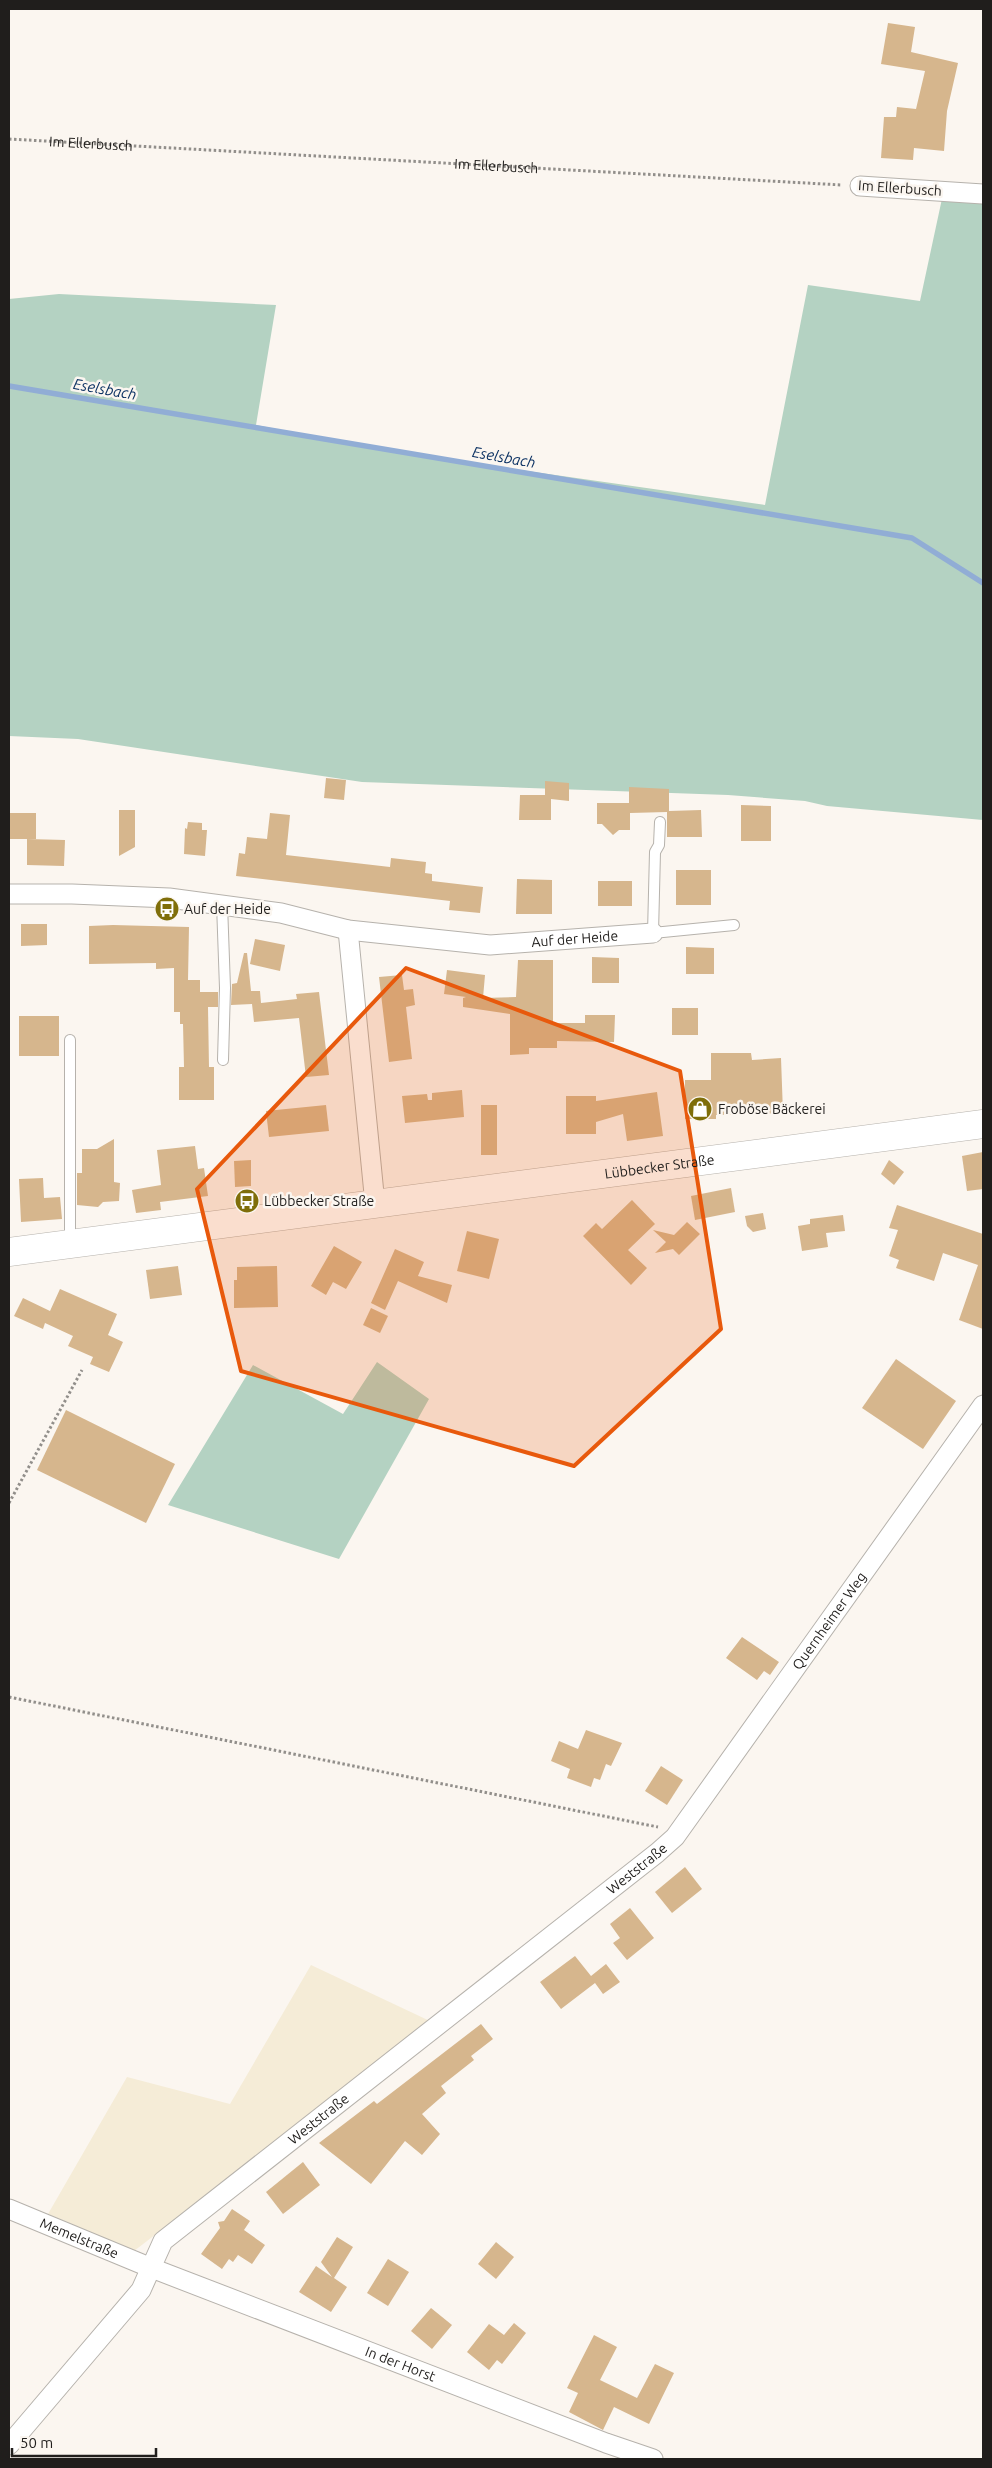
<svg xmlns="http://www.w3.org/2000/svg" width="992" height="2468" font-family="Ubuntu,sans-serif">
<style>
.commercial{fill:#f5ecd7}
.green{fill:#b4d2c2}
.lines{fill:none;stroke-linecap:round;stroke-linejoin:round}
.stream{stroke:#91add5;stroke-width:5.5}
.building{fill:#d6b68d}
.lane-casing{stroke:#b6b2ac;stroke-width:12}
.street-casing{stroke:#b6b2ac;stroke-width:21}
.secondary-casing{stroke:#b6b2ac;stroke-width:29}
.path{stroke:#928f8b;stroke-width:3;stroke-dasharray:2.5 2.5;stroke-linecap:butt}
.lane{stroke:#fff;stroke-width:10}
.street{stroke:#fff;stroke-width:19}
.secondary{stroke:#fff;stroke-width:28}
.marked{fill:#e8590c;fill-opacity:0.2;stroke:#e8590c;stroke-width:4;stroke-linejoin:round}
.labels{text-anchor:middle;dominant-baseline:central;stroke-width:5;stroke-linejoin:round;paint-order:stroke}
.street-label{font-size:14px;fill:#201e1c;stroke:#fbf6f0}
.poi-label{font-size:14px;fill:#201e1c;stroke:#fbf6f0;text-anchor:start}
.water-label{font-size:15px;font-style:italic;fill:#0c3263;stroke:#fbf6f0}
</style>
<rect width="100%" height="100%" fill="#fbf6f0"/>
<!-- commercial -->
<polygon class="commercial" points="311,1965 432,2022 134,2251 48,2214 127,2077 230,2104"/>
<!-- green -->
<g class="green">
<polygon points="943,194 983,198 983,820 827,806 805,801 728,795 362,782 78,739 9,736 9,299 59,294 276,305 256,425 381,450 765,505 808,285 920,301"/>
<polygon points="377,1362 429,1399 339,1559 168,1505 253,1365 343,1414"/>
</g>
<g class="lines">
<!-- stream -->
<polyline class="stream" points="9,386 912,538 983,583"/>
</g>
<!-- building -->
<g class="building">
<polygon points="888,23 915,27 911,52 958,63 947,111 944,151 914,148 913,160 881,158 884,117 896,117 897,107 916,109 925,71 881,64"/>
<polygon points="326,778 346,780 344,800 324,798"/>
<polygon points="545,781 569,783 569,801 551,799 551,820 519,820 520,795 545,795"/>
<polygon points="629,787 669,789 669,811 701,810 702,837 667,837 667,812 630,813 630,830 619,830 613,835 602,824 597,824 597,803 629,803"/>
<polygon points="741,805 771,806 771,841 741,841"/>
<polygon points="119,810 135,810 135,847 119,856"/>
<rect x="9" y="813" width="27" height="26"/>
<polygon points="270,813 290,815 286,855 390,867 391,858 426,862 425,873 432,874 432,881 483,887 480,913 449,910 450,901 236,876 239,853 245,854 247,837 267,839"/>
<polygon points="188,822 202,823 202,830 207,830 205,856 184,854 185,828 187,829"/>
<polygon points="27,839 65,840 64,866 27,865"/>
<rect x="676" y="870" width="35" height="35"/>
<polygon points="517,879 552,880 552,914 516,914"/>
<rect x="598" y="881" width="34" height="25"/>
<polygon points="21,924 47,924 47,945 21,946"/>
<polygon points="113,925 189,927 188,980 200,980 200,992 218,992 218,1007 208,1007 209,1067 214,1067 214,1100 179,1100 179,1067 184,1067 183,1024 180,1024 180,1012 174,1012 174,968 156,969 156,963 89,964 89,926"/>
<polygon points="255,939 285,945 280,971 250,964"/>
<polygon points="686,947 714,948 714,974 686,974"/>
<polygon points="244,953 247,953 251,991 260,991 261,1003 297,999 296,994 319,992 329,1075 306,1077 299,1018 254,1022 252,1004 231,1005 232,984 237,983"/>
<polygon points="592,957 619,958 619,983 592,983"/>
<polygon points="518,960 553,960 553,1023 585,1023 585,1015 615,1015 614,1042 557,1041 557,1048 529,1048 529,1054 510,1055 510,1014 463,1007 463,998 466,997 444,994 447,970 485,975 483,998 516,997"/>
<polygon points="402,975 404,990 413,989 415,1005 406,1007 412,1059 389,1062 379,977"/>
<rect x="672" y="1008" width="26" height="27"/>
<rect x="19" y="1016" width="40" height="40"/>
<polygon points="711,1053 751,1053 752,1060 781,1058 783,1113 716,1115 716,1119 685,1119 685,1080 711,1080"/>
<polygon points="462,1090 464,1117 405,1123 402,1096 427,1094 428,1100 432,1100 432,1093"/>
<polygon points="657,1092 663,1136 627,1141 623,1114 596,1122 596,1134 566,1134 566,1096 596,1096 596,1101"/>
<polygon points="326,1105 329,1131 269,1137 266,1111"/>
<rect x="481" y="1105" width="16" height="50"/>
<polygon points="114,1139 114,1182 120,1183 119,1201 103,1202 98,1207 77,1205 77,1173 82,1173 82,1149 97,1149"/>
<polygon points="195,1146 198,1169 204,1168 208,1196 160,1202 161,1210 136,1213 132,1190 161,1185 157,1150"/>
<polygon points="983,1152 983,1189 967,1191 962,1156"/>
<polygon points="251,1160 251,1186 235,1187 234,1161"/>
<polygon points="889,1160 904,1172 894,1185 881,1174"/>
<polygon points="43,1178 44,1198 60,1197 62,1219 21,1222 19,1179"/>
<polygon points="731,1188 735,1212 695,1220 691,1196"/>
<polygon points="632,1200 655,1224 628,1250 647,1268 631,1285 583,1236 596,1223 602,1229"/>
<polygon points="897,1205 983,1234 983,1329 959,1320 978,1265 943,1253 934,1281 896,1268 899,1260 889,1256 898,1230 889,1228"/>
<polygon points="763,1213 766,1229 753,1232 747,1226 745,1216"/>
<polygon points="843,1215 845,1231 826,1233 828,1247 802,1251 798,1226 810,1224 810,1219"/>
<polygon points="687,1222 700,1234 679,1255 673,1249 655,1253 666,1242 653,1230 674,1235"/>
<polygon points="467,1231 499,1239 489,1279 457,1271"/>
<polygon points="334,1246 362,1262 346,1289 333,1282 326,1295 311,1286"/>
<polygon points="395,1249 424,1262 418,1276 452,1285 447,1303 398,1281 385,1310 371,1303"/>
<polygon points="178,1266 182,1295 150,1299 146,1270"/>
<polygon points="277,1266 278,1307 234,1308 234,1280 237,1280 237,1267"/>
<polygon points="60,1289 117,1314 108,1335 123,1342 109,1372 90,1364 93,1357 68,1346 73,1336 45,1323 43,1329 14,1316 23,1298 50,1311"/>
<polygon points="371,1308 388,1316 380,1333 363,1325"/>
<polygon points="896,1359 956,1401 923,1449 862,1408"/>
<polygon points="66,1410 175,1464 146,1523 37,1470"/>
<polygon points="742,1637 779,1662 770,1675 764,1671 757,1680 726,1658"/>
<polygon points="586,1730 622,1743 611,1766 606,1764 600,1780 594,1778 591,1787 567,1778 570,1769 551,1761 559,1741 578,1749"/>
<polygon points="661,1766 683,1780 667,1805 645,1791"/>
<polygon points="685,1867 702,1889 672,1913 655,1892"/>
<polygon points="630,1908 654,1938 627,1960 613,1943 620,1938 610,1924"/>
<polygon points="575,1956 591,1976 606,1964 620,1982 603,1994 595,1983 561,2009 540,1982"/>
<polygon points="481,2024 493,2039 471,2056 474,2060 441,2086 446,2093 422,2114 440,2134 422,2155 405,2141 371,2184 319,2143 374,2101 377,2104"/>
<polygon points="303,2162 320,2185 283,2214 266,2192"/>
<polygon points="232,2209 250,2221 244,2230 265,2245 252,2264 238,2255 233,2262 229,2259 222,2269 201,2254 220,2228 218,2222 224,2221"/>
<polygon points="337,2237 353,2247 334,2278 347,2287 331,2312 299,2292 316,2266 332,2277 321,2262"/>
<polygon points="496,2242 514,2257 496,2279 478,2264"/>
<polygon points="388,2259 409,2272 388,2306 367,2293"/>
<polygon points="431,2308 452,2325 432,2349 411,2331"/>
<polygon points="514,2323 526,2333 502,2364 497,2360 489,2370 467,2352 489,2324 504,2335"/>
<polygon points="594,2335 617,2347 600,2380 637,2398 655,2364 674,2373 649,2424 614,2407 603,2430 569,2412 578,2393 567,2388"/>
</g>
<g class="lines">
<defs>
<g id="lane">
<polyline points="660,822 659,845 655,852 653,933 734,925"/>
<polyline points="222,904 225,988 223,1060"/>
<polyline points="70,1040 70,1242"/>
</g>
<g id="street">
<polyline points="860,186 983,194"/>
<path id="s2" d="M 9,894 L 72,894 L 169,898 L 281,913 L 348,930 L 490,945 L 653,933"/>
<polyline points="348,930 375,1204"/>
<path id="s3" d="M 9,2209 L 149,2267 L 606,2443 L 653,2459"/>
<path id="s4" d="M 9,2445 L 141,2290 L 163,2241 L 657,1853 L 675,1837 L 983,1405"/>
</g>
<g id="secondary">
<path id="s5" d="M 9,1252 L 983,1124"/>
</g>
</defs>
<!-- lane casing -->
<use href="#lane" class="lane-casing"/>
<!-- street casing -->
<use href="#street" class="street-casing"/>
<!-- secondary casing -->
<use href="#secondary" class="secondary-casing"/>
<!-- path -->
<g class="path">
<path id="s1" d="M 9,139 L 842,185"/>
<polyline points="9,1503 82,1370"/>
<polyline points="9,1697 658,1827"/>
</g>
<!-- lane -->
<use href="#lane" class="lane"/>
<!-- street -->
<use href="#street" class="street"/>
<!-- secondary -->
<use href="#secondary" class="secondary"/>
</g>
<!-- marked area -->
<path class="marked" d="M 406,968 L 680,1071 L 721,1329 L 574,1466 L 241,1371 L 197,1189 Z"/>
<!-- icons -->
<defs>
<symbol id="bus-disc" viewBox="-11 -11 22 22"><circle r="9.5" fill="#7f6e0a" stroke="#fbf6f0"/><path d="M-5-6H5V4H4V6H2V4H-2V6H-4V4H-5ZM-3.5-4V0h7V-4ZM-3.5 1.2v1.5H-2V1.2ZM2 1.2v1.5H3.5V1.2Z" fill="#fff"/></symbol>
<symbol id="shop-disc" viewBox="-11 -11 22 22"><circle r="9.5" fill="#7f6e0a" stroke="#fbf6f0"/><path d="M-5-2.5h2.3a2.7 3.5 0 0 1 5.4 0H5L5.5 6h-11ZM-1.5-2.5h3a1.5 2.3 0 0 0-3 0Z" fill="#fff"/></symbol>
</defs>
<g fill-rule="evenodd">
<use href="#bus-disc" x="153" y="895" width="28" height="28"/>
<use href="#shop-disc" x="686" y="1095" width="28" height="28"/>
<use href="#bus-disc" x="233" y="1187" width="28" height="28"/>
</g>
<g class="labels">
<!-- street labels -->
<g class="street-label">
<text stroke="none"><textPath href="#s1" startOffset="82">Im Ellerbusch</textPath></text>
<text stroke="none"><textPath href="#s1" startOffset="488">Im Ellerbusch</textPath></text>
<text transform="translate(900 188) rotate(4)">Im Ellerbusch</text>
<text stroke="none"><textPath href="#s2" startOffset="570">Auf der Heide</textPath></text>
<text stroke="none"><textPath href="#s5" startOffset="656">Lübbecker Straße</textPath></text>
<text stroke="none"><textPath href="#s4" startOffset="1175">Quernheimer Weg</textPath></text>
<text stroke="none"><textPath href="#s4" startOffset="860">Weststraße</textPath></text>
<text stroke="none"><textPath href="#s4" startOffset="455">Weststraße</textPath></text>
<text stroke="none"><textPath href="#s3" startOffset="76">Memelstraße</textPath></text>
<text stroke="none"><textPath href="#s3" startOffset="421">In der Horst</textPath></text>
</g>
<!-- poi labels -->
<g class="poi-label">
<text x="184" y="909">Auf der Heide</text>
<text x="718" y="1109">Froböse Bäckerei</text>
<text x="264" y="1201">Lübbecker Straße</text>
</g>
<!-- water labels -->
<g class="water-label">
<text transform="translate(105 389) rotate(10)">Eselsbach</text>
<text transform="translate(504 457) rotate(10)">Eselsbach</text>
</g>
</g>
<!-- border -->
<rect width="992" height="2468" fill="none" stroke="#201e1c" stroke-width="20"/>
<!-- scale -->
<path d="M12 2448v8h144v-8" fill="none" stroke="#201e1c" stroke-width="2.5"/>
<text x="20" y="2448" font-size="15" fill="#201e1c" stroke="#fbf6f0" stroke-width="4" paint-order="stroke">50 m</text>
</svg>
